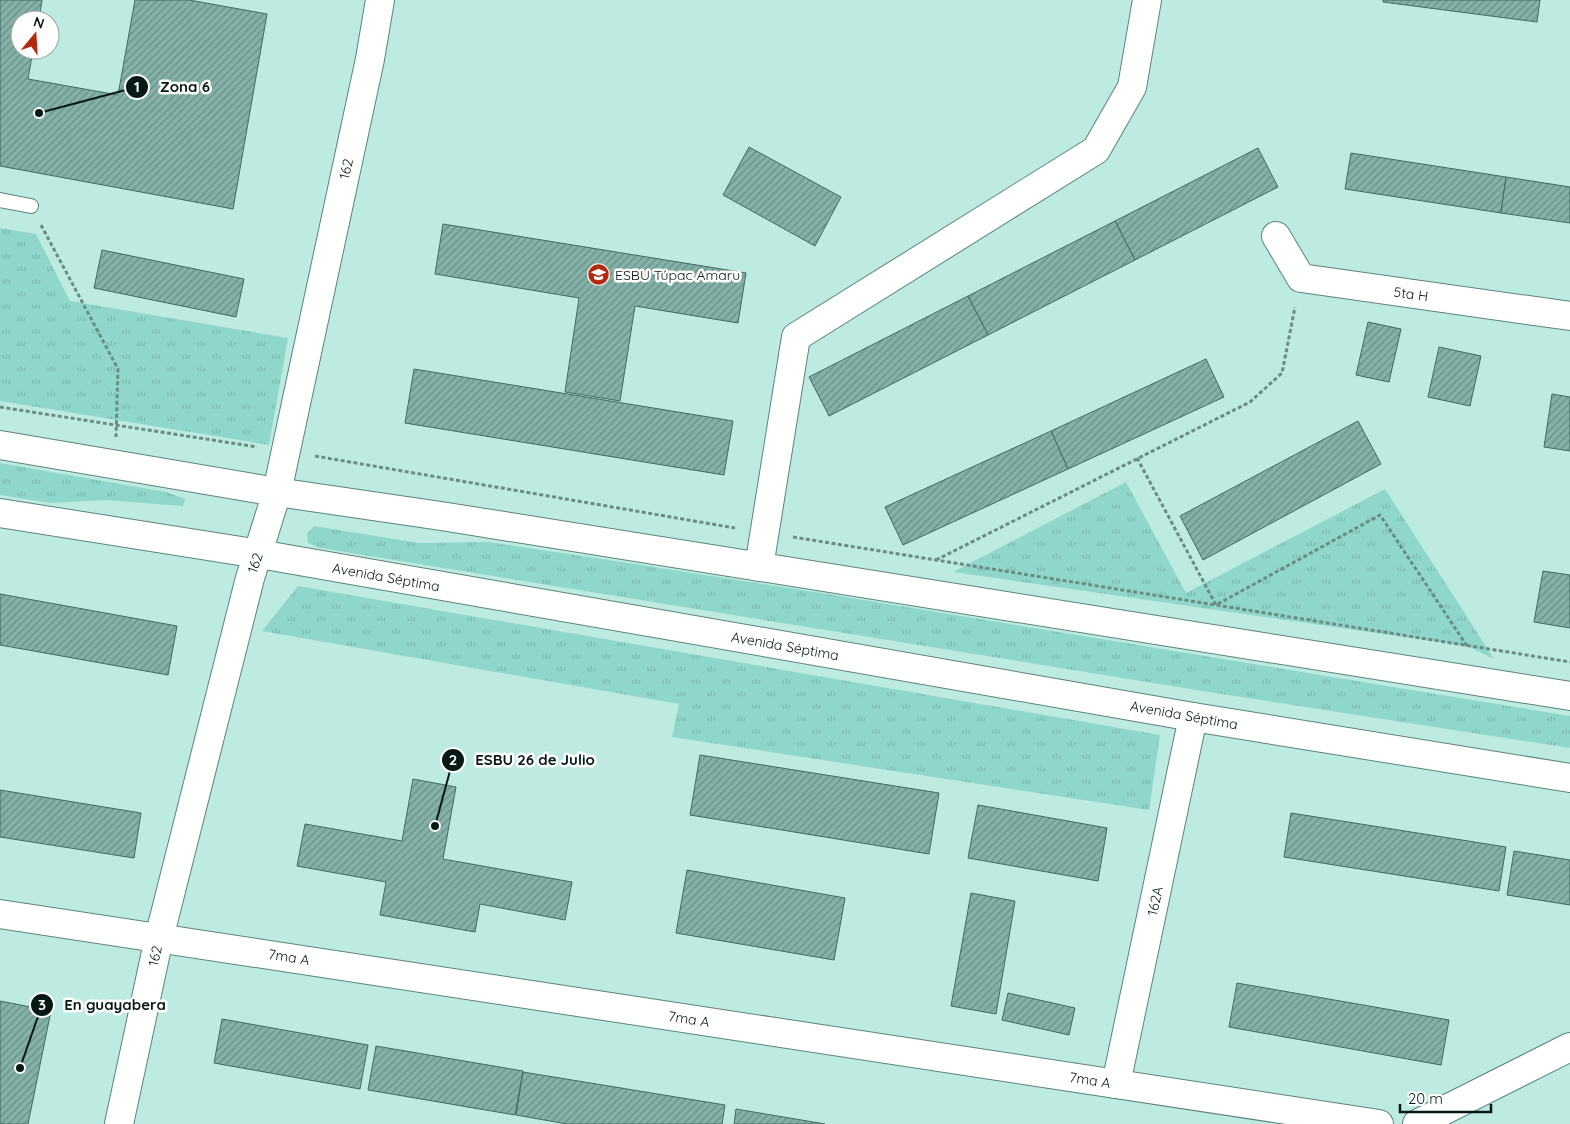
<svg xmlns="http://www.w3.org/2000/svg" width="1570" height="1124" font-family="Quicksand,sans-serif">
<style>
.grass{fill:url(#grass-tufts)}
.building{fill:url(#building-hatch);stroke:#406b63}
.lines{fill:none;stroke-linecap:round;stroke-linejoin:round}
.lane-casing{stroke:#59847d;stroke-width:16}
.street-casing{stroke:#59847d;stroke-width:30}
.secondary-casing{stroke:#59847d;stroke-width:30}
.path{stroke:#6b8c86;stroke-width:3;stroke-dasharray:4 2.5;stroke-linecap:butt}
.lane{stroke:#fff;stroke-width:14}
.street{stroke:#fff;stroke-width:28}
.secondary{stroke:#fff;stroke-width:28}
.labels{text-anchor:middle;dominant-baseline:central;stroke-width:5;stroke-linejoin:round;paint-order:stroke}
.street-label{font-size:14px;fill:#071916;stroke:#fff}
.poi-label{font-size:14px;fill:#071916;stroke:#fff;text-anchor:start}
.leader{fill:none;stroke:#071916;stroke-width:2}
.callout-dot{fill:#071916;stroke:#fff;stroke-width:2}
.mark-label{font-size:15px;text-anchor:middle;font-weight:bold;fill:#fff}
.callout-label{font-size:15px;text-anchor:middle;font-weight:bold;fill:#071916;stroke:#fff;stroke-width:5;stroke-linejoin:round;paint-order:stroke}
</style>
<defs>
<pattern id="grass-tufts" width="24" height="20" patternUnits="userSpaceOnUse" patternTransform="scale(1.25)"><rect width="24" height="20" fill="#90d7cb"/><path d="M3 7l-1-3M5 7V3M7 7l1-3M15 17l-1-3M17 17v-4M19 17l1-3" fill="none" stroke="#7bb8ae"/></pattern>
<pattern id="building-hatch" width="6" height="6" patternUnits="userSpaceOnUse" patternTransform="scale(1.25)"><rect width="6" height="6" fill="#84b1a8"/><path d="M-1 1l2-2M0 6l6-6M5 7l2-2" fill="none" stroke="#6a8f88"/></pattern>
</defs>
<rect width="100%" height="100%" fill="#bdebe2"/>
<!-- grass -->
<g class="grass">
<polygon points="0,228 36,234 70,301 288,338 269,445 0,401"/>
<polygon points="0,463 166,492 185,499 183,506 106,500 50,503 0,495"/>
<polygon points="1126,482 1186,593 1385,489 1494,659 1467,646 953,572"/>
<polygon points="314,526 419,543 488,542 622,562 827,594 1570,716 1570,748 1190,689 320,548 308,543 307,534"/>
<polygon points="298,586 1160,735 1149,810 672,737 679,704 262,631"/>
</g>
<!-- building -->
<g class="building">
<polygon points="0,0 42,0 39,20 20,20 20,50 33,50 28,79 118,95 135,0 189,0 267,14 233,209 0,166"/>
<polygon points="1383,0 1540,0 1537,22 1383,2"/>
<polygon points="749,147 841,197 815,246 723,195"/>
<polygon points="1258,148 1278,187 1135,260 1115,221"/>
<polygon points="1351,153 1506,177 1501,213 1345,189"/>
<polygon points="1506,177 1570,187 1570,223 1501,213"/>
<polygon points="1115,221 1135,260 988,335 968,296"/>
<polygon points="443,224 746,273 738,323 635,306 620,401 565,392 579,298 435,274"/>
<polygon points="102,250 244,279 236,317 94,288"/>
<polygon points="968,296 988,335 829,416 809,377"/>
<polygon points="1368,322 1401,329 1389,382 1356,375"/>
<polygon points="1439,347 1481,356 1470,406 1428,397"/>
<polygon points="1206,359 1224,397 1068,469 1051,431"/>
<polygon points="414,369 733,421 724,475 405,423"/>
<polygon points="1552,394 1570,397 1570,451 1544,447"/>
<polygon points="1358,421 1381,464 1203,560 1180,516"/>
<polygon points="1051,431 1068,469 903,545 885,507"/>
<polygon points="1543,571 1570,575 1570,628 1534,622"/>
<polygon points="0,594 177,626 168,675 0,645"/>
<polygon points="700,755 939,793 929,854 690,815"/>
<polygon points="413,779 456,787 443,859 572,882 565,920 480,904 475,932 380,915 386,882 297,866 305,824 402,841"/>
<polygon points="0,790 141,813 134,858 0,837"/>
<polygon points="978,805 1107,828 1098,881 968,858"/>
<polygon points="1291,813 1506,847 1499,891 1284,857"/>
<polygon points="1514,851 1570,860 1570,905 1507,895"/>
<polygon points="687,870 845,898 834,960 676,933"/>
<polygon points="971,893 1015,901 996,1014 951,1006"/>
<polygon points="1237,983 1449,1020 1441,1065 1229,1027"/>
<polygon points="1008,993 1075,1008 1069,1035 1002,1020"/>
<polygon points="0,1001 51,1011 28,1124 0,1124"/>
<polygon points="222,1019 368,1045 360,1089 214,1063"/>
<polygon points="376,1046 523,1071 515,1115 368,1090"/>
<polygon points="523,1072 725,1105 722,1124 567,1124 516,1115"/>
<polygon points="736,1109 825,1124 734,1124"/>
</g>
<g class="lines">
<defs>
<polyline id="lane" points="0,200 31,206"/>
<g id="street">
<polyline points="1276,236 1301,278 1570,316"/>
<polyline points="277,492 370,59 380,0"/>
<polyline points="759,567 796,337 1096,150 1132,87 1147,0"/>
<polyline points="0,914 1379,1124"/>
<polyline points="1116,1084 1193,717"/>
<polyline points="1417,1124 1570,1047"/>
</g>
<g id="secondary">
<polyline points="0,445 277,492 441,516 1570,696"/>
<polyline points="0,513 259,554 1193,717 1570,778"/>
<polyline points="119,1124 159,938 250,578 277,492"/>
</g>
</defs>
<!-- lane casing -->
<use href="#lane" class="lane-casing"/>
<!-- street casing -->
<use href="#street" class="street-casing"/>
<!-- secondary casing -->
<use href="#secondary" class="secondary-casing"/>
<!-- path -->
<g class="path">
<polyline points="41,225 118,369 116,437"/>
<polyline points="0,407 257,447"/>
<polyline points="315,456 735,528"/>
<polyline points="1137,458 1216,605 1380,515 1467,646"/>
<polyline points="793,537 1570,662"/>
<polyline points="936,560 1250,402 1282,373 1295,307"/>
</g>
<!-- lane -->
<use href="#lane" class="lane"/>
<!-- street -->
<use href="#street" class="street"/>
<!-- secondary -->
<use href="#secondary" class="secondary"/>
</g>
<!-- icons -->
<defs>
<symbol id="school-disc" viewBox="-11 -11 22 22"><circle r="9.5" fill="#b52911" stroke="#fff"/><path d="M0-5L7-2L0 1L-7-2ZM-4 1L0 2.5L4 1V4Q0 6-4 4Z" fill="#fff"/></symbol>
</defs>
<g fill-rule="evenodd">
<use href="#school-disc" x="586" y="262" width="25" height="25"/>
</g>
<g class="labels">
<!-- street labels -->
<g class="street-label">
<text transform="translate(346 169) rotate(-78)">162</text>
<text transform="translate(1411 294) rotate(8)">5ta H</text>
<text transform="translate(255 563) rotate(-71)">162</text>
<text transform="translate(386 577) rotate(10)">Avenida Séptima</text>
<text transform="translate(785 646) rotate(10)">Avenida Séptima</text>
<text transform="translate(1184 715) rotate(10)">Avenida Séptima</text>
<text transform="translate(1155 901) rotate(-78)">162A</text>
<text transform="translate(155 956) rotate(-78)">162</text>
<text transform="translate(289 957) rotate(9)">7ma A</text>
<text transform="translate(689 1019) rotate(9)">7ma A</text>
<text transform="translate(1090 1080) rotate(9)">7ma A</text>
</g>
<!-- poi labels -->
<g class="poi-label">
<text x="615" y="275">ESBU Túpac Amaru</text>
</g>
</g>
<!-- callouts -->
<path class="leader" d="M39 113L137 87M435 826L453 760M20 1068L42 1005"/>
<g class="callout-dot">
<circle cx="39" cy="113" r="5"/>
<circle cx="435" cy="826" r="5"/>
<circle cx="20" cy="1068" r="5"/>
<circle cx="137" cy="87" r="12"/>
<circle cx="453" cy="760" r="12"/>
<circle cx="42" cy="1005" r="12"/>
</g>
<g class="mark-label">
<text x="137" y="92">1</text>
<text x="453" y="765">2</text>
<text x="42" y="1010">3</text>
</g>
<g class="callout-label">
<text x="185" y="92">Zona 6</text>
<text x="535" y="765">ESBU 26 de Julio</text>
<text x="115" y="1010">En guayabera</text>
</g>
<!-- north arrow -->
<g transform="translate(35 35) rotate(18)"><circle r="24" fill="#ffffff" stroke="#9ca3a2"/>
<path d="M0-4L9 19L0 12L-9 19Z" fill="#b52911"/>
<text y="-8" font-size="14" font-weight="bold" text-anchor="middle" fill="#071916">N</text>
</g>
<!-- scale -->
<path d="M1400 1104v8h91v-8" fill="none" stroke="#071916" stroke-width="2.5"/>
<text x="1408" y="1104" font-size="15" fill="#071916" stroke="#ffffff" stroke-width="4" paint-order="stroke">20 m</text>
</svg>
